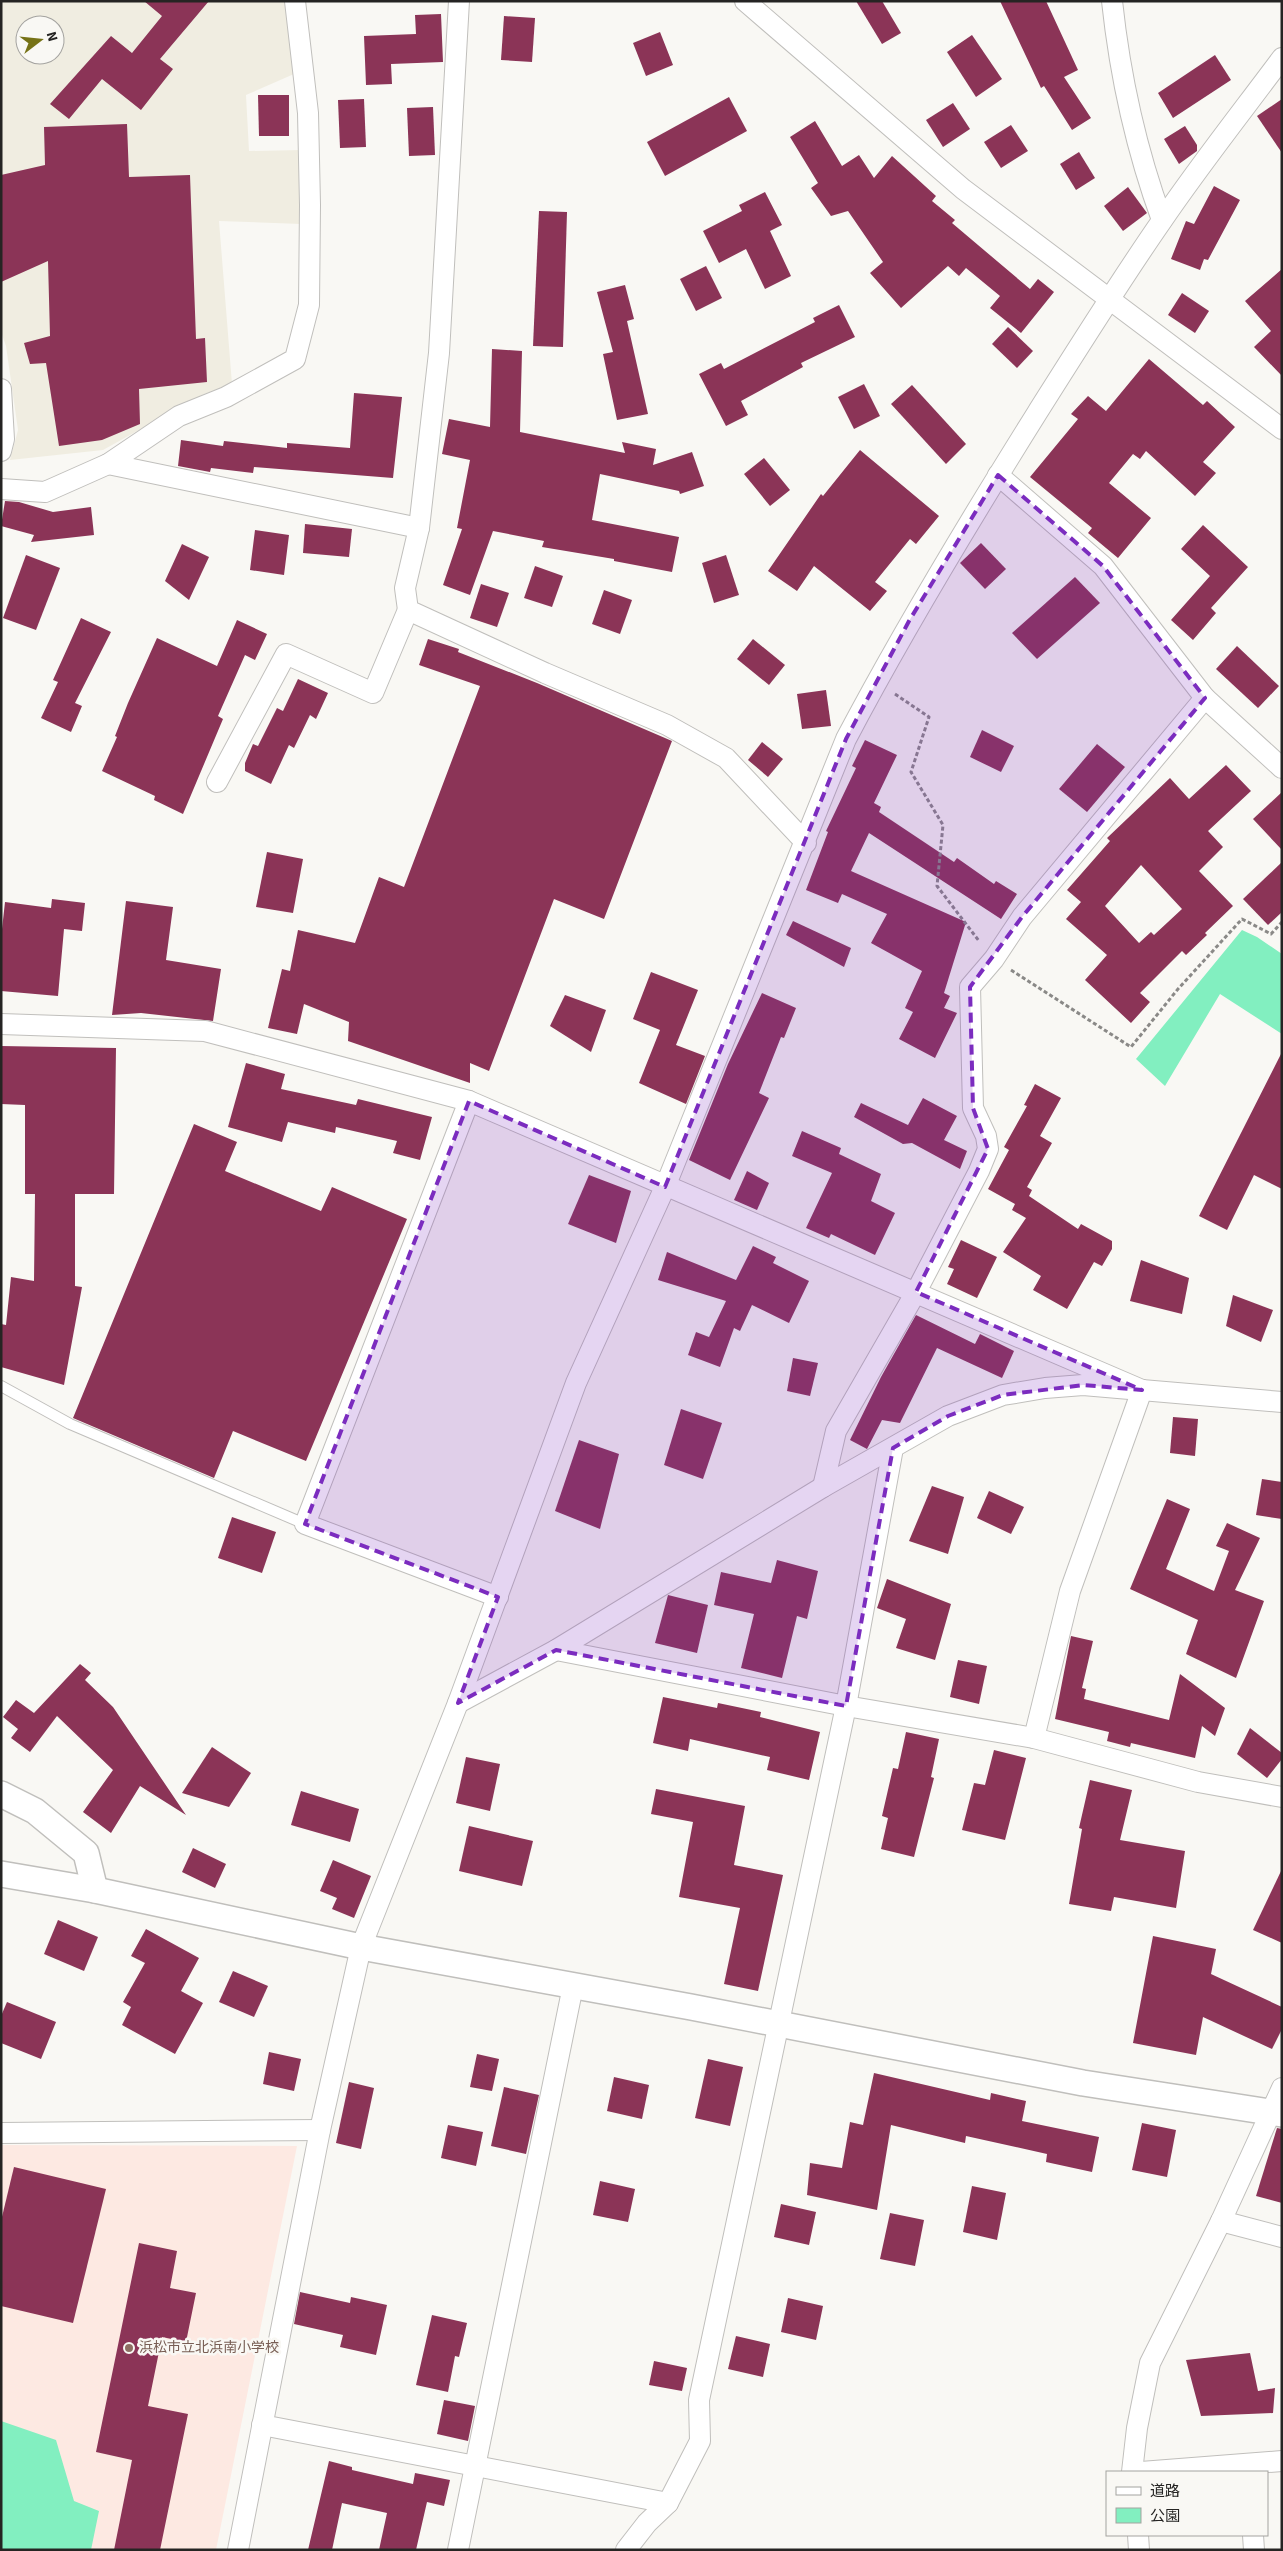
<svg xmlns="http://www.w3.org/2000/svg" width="1283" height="2551" font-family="'Source Sans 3','Noto Sans JP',sans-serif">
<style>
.built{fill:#f0ede1;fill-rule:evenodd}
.education{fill:#fde9e2}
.green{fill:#82efc0}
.building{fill:#8b3457;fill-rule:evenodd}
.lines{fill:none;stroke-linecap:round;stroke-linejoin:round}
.service-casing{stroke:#c0bfbc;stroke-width:12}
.minor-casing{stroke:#c0bfbc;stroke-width:22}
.tertiary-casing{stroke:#c0bfbc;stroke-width:28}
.path{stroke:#8a8987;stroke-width:3;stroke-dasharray:4 2.5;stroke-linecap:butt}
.service{stroke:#fff;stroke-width:10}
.minor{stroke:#fff;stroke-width:20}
.tertiary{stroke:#fff;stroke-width:25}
.marked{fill:#7b2cbf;fill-opacity:0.2;stroke:#7b2cbf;stroke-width:4;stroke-dasharray:10 6;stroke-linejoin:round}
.education-dot{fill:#8d6e63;stroke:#f9f8f4;stroke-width:2}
.labels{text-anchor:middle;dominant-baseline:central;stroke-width:5;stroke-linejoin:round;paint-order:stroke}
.education-label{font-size:14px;fill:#785e54;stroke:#f9f8f4;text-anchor:start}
</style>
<rect width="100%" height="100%" fill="#f9f8f4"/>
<!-- built -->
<path class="built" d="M 1,1 L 285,1 L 294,74 L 246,95 L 249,151 L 302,150 L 301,224 L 219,221 L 232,384 L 204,394 L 103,450 L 10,460 L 18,430 L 6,346 L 1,332 ZM 25,25 L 55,25 L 55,55 L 25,55 Z"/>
<!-- education -->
<polygon class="education" points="1,2145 297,2146 216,2550 1,2550"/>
<!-- green -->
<g class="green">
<polygon points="1242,930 1257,937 1282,954 1282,1034 1220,994 1165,1086 1136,1059"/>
<polygon points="1,2421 56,2440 74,2501 99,2511 91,2550 1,2550"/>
</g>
<!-- building -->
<g class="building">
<polygon points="144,1 209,1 160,59 173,69 141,110 102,79 69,119 50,104 111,36 132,53 162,16"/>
<polygon points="856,1 882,1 901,33 882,44"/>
<polygon points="1000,1 1046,1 1078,70 1064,77 1091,118 1072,130 1044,86 1041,88"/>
<polygon points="441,14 443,62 391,64 392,84 366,85 364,36 416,34 415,15"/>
<polygon points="504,16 535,18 532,62 501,60"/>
<polygon points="660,32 673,65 646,76 633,43"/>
<polygon points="972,35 1002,79 976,97 947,52"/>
<polygon points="1215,55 1231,80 1173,118 1158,93"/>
<polygon points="258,95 289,95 289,136 259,136"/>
<polygon points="729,97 747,131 665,176 647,142"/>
<polygon points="364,99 366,147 340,148 338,100"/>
<polygon points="1282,99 1282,153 1257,116"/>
<polygon points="953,103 970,129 943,147 926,120"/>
<polygon points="433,107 435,155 409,156 407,108"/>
<polygon points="815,121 842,166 859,155 874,178 892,156 936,196 932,201 955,220 952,223 1030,289 1038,279 1054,292 1021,333 990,308 1000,296 966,268 959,276 948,266 901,308 870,273 883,262 848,211 831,216 811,188 818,183 790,137"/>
<polygon points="127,124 129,177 190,175 196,339 205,338 207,382 139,389 140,424 102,440 59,446 46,363 30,364 24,343 50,336 48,261 1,282 1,175 45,165 44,127"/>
<polygon points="1011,125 1028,151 1001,168 984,142"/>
<polygon points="1185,126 1197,145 1197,151 1179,164 1164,139"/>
<polygon points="1079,152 1095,178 1076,190 1060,164"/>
<polygon points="1214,186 1240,200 1208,260 1204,259 1200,270 1171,259 1186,221 1194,224"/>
<polygon points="1128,187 1147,213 1123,231 1104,206"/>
<polygon points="765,192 782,225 770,231 791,276 765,289 746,249 719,263 703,231 742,211 739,205"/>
<polygon points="539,211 567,212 563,347 533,346"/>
<polygon points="706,266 722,298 696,311 680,279"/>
<polygon points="1282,269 1282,376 1254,347 1271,331 1245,301"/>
<polygon points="625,285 634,319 627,321 648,414 617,420 603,354 613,352 597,292"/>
<polygon points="1182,293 1209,311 1195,333 1168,315"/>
<polygon points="839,305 855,337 801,363 803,367 741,401 748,415 726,426 699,374 721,363 724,369 815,322 813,318"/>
<polygon points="1008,327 1033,351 1017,368 992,344"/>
<polygon points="492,349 522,351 520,432 625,453 622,442 656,449 653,465 692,452 704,486 680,494 679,491 600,474 592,520 679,537 672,572 614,561 614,559 542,547 544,541 493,531 470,595 443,585 462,529 457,528 470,460 442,454 449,419 490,427"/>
<polygon points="1149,359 1203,405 1207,401 1235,427 1203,462 1216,473 1195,496 1146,451 1140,459 1133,454 1109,483 1151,518 1118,558 1088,533 1092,528 1030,477 1078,419 1071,414 1088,396 1106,411"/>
<polygon points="864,384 880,416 854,429 838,397"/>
<polygon points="912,385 966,444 946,464 891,404"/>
<polygon points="354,393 402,397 393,478 254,467 253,473 211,468 210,472 178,466 181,440 223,446 224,441 287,448 287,443 350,448"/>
<polygon points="860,450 939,516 916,544 910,539 875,582 887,591 870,611 814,566 797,591 768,571 821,494 823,496"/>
<polygon points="764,458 790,490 770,506 744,474"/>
<polygon points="5,501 19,502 53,512 91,507 94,535 31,542 34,535 1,526"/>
<polygon points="305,524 352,529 349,557 303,553"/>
<polygon points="1203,525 1248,567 1211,608 1216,613 1193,640 1171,620 1210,576 1181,549"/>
<polygon points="255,530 289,535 284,575 250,570"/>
<polygon points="981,543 1006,569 985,589 960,563"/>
<polygon points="182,544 209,557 189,600 165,581"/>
<polygon points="26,555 60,568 36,630 3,618"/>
<polygon points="726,555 739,595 714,603 702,563"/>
<polygon points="535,566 563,576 552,607 524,598"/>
<polygon points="1075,577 1100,603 1037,659 1012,633"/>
<polygon points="481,584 509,593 497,627 470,618"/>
<polygon points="604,590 632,600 620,634 592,624"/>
<polygon points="81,618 111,632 75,703 82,706 71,732 41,718 58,682 53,680"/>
<polygon points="237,620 267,634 255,660 245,655 218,716 223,719 183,814 154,800 155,796 102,771 117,737 115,736 128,703 157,638 217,666"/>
<polygon points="428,639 459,649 458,652 537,683 672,741 604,919 554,899 489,1071 470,1063 470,1083 348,1041 349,1022 304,1004 297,1034 268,1028 282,969 290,971 298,930 355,943 379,877 404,887 480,686 419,665"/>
<polygon points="753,639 785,665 769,685 737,659"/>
<polygon points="1237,646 1279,686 1258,708 1216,669"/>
<polygon points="298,679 328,693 316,719 310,715 294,748 289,745 271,784 245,771 245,763 253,744 258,746 277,708 283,711"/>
<polygon points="826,690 831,726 802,729 797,694"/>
<polygon points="982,730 1014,746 1001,772 970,757"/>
<polygon points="865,740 897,755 874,803 881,807 879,812 954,862 957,858 994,884 996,881 1017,894 1001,919 869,833 851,871 966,922 944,993 950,996 944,1008 957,1013 935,1058 899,1039 913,1012 905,1008 922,971 871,943 887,914 842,894 838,903 806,890 828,832 826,831 856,768 852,766"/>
<polygon points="762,742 783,759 768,777 748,760"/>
<polygon points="1097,744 1125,767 1087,812 1059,789"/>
<path d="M 1226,765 L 1251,791 L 1208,831 L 1223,847 L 1199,871 L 1233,906 L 1205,933 L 1207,935 L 1186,955 L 1182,951 L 1140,993 L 1150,1002 L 1131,1023 L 1085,980 L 1107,955 L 1066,919 L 1081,902 L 1067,890 L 1110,841 L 1107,838 L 1170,778 L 1189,799 ZM 1141,865 L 1182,909 L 1154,935 L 1151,932 L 1139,943 L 1105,906 Z"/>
<polygon points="1282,792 1282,850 1253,819"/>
<polygon points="267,852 303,859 293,913 256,907"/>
<polygon points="1282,862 1282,912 1268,925 1243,899"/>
<polygon points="52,899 85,903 82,931 64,929 58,996 1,991 1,938 5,902 51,908"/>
<polygon points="126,901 173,907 166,960 221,969 213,1021 141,1013 112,1015"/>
<polygon points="793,921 851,948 844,967 786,935"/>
<polygon points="651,972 698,990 676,1045 705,1056 686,1104 639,1083 660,1030 633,1019"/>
<polygon points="762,993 796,1008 784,1038 781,1037 759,1093 769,1098 730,1180 689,1160 728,1064"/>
<polygon points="565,995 606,1010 591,1052 550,1026"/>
<polygon points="1,1046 116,1048 114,1194 75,1194 75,1286 82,1287 64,1385 1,1367 1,1324 6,1325 11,1277 34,1281 35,1194 25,1194 25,1105 1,1104"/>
<polygon points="1282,1052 1282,1189 1254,1175 1227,1230 1199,1216"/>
<polygon points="246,1063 285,1074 281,1089 356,1105 358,1099 432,1117 420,1160 393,1153 397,1141 336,1127 335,1133 288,1122 282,1142 228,1127"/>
<polygon points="1035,1084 1061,1098 1040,1136 1052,1143 1027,1187 1032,1190 1029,1196 1078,1229 1081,1224 1112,1241 1112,1249 1102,1266 1094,1262 1067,1309 1033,1290 1041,1276 1003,1252 1026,1218 1012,1210 1015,1204 988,1189 1009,1150 1004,1147 1027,1106 1024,1105"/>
<polygon points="923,1098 957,1116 944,1140 967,1151 960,1169 912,1143 903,1144 854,1117 861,1103 908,1125"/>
<polygon points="194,1124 237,1142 225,1171 321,1211 332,1187 407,1219 306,1461 233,1431 214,1478 73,1418"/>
<polygon points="802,1131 841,1148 839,1154 881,1174 871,1201 895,1213 875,1255 831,1234 829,1238 806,1228 832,1173 792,1156"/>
<polygon points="747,1171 769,1183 757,1210 734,1200"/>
<polygon points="589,1175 631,1191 616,1243 568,1224"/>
<polygon points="961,1240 997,1257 977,1298 947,1284 954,1269 948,1267"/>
<polygon points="753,1246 776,1257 773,1263 809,1281 789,1323 752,1305 740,1331 734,1328 720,1367 688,1355 696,1332 709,1337 726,1301 658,1280 667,1252 736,1280"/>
<polygon points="1141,1260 1189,1278 1182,1314 1130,1301"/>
<polygon points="1233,1295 1273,1310 1261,1342 1226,1326"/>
<polygon points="916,1315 975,1344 980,1334 1014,1351 1002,1378 937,1348 900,1423 882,1420 867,1449 850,1440 881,1377"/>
<polygon points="793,1358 818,1363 810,1396 787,1391"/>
<polygon points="681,1409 722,1423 703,1479 664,1465"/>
<polygon points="1173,1417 1198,1419 1195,1456 1170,1453"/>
<polygon points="579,1440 619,1454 600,1529 555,1511"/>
<polygon points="1262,1479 1282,1482 1282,1519 1256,1515"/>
<polygon points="932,1486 964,1497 948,1554 909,1541"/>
<polygon points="989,1491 1024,1507 1011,1534 977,1518"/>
<polygon points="1167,1499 1190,1509 1166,1569 1214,1591 1229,1551 1216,1546 1227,1523 1260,1538 1235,1590 1264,1601 1236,1678 1186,1654 1198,1620 1130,1589"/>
<polygon points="232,1517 276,1532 262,1573 218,1558"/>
<polygon points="777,1560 818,1571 807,1619 797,1616 782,1678 741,1668 754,1614 714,1605 721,1572 771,1583"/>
<polygon points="887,1579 951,1604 935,1660 896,1648 906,1619 877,1608"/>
<polygon points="668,1595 708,1605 697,1653 655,1643"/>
<polygon points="1071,1636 1093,1641 1082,1688 1086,1689 1084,1699 1169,1720 1180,1674 1225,1708 1215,1736 1202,1726 1195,1758 1131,1743 1130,1747 1107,1741 1109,1732 1055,1719"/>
<polygon points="958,1660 987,1666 979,1704 950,1697"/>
<polygon points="80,1664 91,1673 85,1680 113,1707 186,1815 140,1786 111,1833 83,1812 113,1770 57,1716 30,1752 11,1738 18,1729 3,1717 16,1700 34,1713"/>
<polygon points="663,1697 717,1708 718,1703 761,1712 760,1717 820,1732 809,1780 767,1770 770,1757 690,1739 688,1751 653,1743"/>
<polygon points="1250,1728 1282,1753 1282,1759 1267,1778 1237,1754"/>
<polygon points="906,1732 939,1739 931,1777 934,1778 914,1857 881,1849 888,1818 882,1816 893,1768 898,1769"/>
<polygon points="212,1747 251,1773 229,1807 182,1793"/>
<polygon points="994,1750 1026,1758 1005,1840 962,1830 974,1783 985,1785"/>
<polygon points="466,1757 500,1764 490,1811 456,1803"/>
<polygon points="1090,1780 1132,1790 1120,1840 1185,1851 1176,1908 1114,1897 1111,1911 1069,1904 1082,1829 1079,1828"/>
<polygon points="656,1789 745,1806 734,1865 783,1875 758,1991 724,1984 740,1908 679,1897 693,1822 651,1814"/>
<polygon points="301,1791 359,1809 350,1842 291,1825"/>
<polygon points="469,1826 533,1841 522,1886 459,1871"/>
<polygon points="193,1848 226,1864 215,1888 182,1872"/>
<polygon points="333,1860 371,1876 354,1918 332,1909 337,1898 320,1891"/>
<polygon points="1282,1869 1282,1943 1253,1930"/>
<polygon points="58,1920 98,1937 84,1971 44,1954"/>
<polygon points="146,1929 199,1958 181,1991 203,2003 175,2054 122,2025 131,2007 123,2002 145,1963 131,1956"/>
<polygon points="1153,1936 1216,1949 1211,1974 1282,2007 1282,2029 1272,2049 1203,2017 1196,2055 1133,2043"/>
<polygon points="233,1971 268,1986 254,2017 219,2002"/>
<polygon points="7,2002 56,2022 41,2059 1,2043 1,2016"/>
<polygon points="269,2052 301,2059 294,2091 263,2084"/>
<polygon points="477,2054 499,2059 492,2091 470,2087"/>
<polygon points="708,2059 743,2067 730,2126 695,2118"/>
<polygon points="874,2073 990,2100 991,2093 1026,2101 1022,2121 1099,2137 1092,2172 1046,2162 1047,2154 966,2136 965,2143 891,2125 877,2210 807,2195 810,2163 842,2168 850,2122 863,2125"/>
<polygon points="614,2077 649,2085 642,2119 607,2111"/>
<polygon points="349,2082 374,2088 361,2149 336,2143"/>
<polygon points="504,2087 539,2095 526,2154 491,2146"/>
<polygon points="1142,2123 1176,2130 1167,2177 1132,2170"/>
<polygon points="448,2125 483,2132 476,2166 441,2158"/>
<polygon points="1277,2128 1282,2129 1282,2203 1256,2196"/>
<polygon points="14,2167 106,2189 73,2323 1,2306 1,2221"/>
<polygon points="600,2181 635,2189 628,2222 593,2215"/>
<polygon points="972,2186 1006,2193 997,2240 963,2232"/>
<polygon points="781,2204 816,2212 809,2245 774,2237"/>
<polygon points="890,2213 924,2220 915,2266 880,2259"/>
<polygon points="139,2243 177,2251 170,2288 196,2293 186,2342 162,2337 148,2406 188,2414 160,2550 114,2550 132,2460 96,2452"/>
<polygon points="300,2292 350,2303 351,2297 387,2305 376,2355 340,2347 343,2335 294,2324"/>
<polygon points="788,2298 823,2306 816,2340 781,2332"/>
<polygon points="432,2315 467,2323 459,2357 455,2356 448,2392 416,2385"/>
<polygon points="736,2336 770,2344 763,2377 728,2369"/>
<polygon points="1250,2353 1258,2391 1275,2388 1273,2413 1201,2416 1186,2360"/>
<polygon points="654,2361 687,2368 682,2391 649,2385"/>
<polygon points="444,2400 475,2406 468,2441 437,2434"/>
<polygon points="329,2461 352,2467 352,2470 413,2484 415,2473 450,2480 444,2506 427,2502 416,2550 379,2550 387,2513 342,2503 332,2550 308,2550"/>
</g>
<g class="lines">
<defs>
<polyline id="service" points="1,1386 70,1424 305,1524"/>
<g id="minor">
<polyline points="459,1 439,353 419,528 405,588 408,610 545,673 667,725 726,758 806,843"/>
<polyline points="745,1 963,189 1282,429"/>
<path d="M 1112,1 C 1120,76 1136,149 1162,220"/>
<polyline points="1,389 4,439 1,451"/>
<polyline points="108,464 419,528"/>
<polyline points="998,475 1103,566 1205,698 1282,768"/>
<polyline points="1,489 45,492 108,464 179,416 226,397 295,359 309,305 310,205 308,113 295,1"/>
<polyline points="217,782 286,654 373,693 408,610"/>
<polyline points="1,1024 205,1031 469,1101 1142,1390"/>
<polyline points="469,1101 305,1524 498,1597"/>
<polyline points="823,1487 836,1431 916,1292 979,1171 988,1149 986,1136 973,1108 970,987 994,959 1022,917 1205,698"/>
<polyline points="556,1650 846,1706 1034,1738 1198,1782 1282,1797"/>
<polyline points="458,1703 556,1650 823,1487 948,1416 1003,1395 1045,1388 1083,1385 1282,1402"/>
<polyline points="1034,1738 1070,1591 1142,1390"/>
<polyline points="1,2133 320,2130"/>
<polyline points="1221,2221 1282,2237"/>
<polyline points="262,2425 668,2503"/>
<polyline points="1132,2472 1137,2428 1150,2363 1221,2221 1282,2088"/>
<polyline points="1141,2472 1282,2461"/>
<polyline points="1138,2535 1139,2550"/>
<polyline points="1253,2535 1254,2550"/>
<path d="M 238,2550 L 320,2130 L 361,1947 L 458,1703 L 576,1383 L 665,1187 L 846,739 C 905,627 970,520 1037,413 C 1078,348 1118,284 1161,222 C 1199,166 1241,113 1282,58"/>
<polyline points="458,2550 573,1986"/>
<polyline points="626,2550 647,2523 668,2503 700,2441 699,2400 846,1706 893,1448"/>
</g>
<g id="tertiary">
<polyline points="1,1794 35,1811 86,1853 95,1890"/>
<polyline points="1,1874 95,1890 361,1947 691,2007 1083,2083 1282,2114"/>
</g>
</defs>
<!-- service casing -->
<use href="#service" class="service-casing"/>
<!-- minor casing -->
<use href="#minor" class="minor-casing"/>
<!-- tertiary casing -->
<use href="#tertiary" class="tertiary-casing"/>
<!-- path -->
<g class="path">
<polyline points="895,694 929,717 911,772 943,825 937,886 979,941"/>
<polyline points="1011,970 1131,1047 1178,989 1242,919 1271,934 1282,922"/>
</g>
<!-- service -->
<use href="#service" class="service"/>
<!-- minor -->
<use href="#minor" class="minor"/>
<!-- tertiary -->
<use href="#tertiary" class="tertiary"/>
</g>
<!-- marked area -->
<path class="marked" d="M 998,475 L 1103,566 L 1205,698 L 1022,917 L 970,987 L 973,1108 L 988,1149 L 916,1292 L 1142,1390 L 1083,1385 L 1003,1395 L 948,1416 L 893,1448 L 846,1706 L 556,1650 L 458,1703 L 498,1597 L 305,1524 L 469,1101 L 665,1187 L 846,739 L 909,621 Z"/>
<!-- markers -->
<circle class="education-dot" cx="129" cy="2348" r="5"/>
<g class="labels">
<!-- education labels -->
<g class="education-label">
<text x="139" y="2348">浜松市立北浜南小学校</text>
</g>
</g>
<!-- border -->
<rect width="1283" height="2551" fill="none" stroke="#252423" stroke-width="5"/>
<!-- legend -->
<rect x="1106" y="2471" width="162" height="65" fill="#f9f8f4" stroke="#a4a3a0"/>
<rect x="1116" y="2487" width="25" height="8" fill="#ffffff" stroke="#a4a3a0"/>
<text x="1150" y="2496" font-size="15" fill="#252423">道路</text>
<rect x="1116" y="2508" width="25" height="15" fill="#82efc0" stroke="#a4a3a0"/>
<text x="1150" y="2521" font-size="15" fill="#252423">公園</text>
<!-- north arrow -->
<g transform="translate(40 40) rotate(74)"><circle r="24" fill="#f9f8f4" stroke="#a4a3a0"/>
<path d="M0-4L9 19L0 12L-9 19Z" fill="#767216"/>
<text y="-8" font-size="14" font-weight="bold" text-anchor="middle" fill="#252423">N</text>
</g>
</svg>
